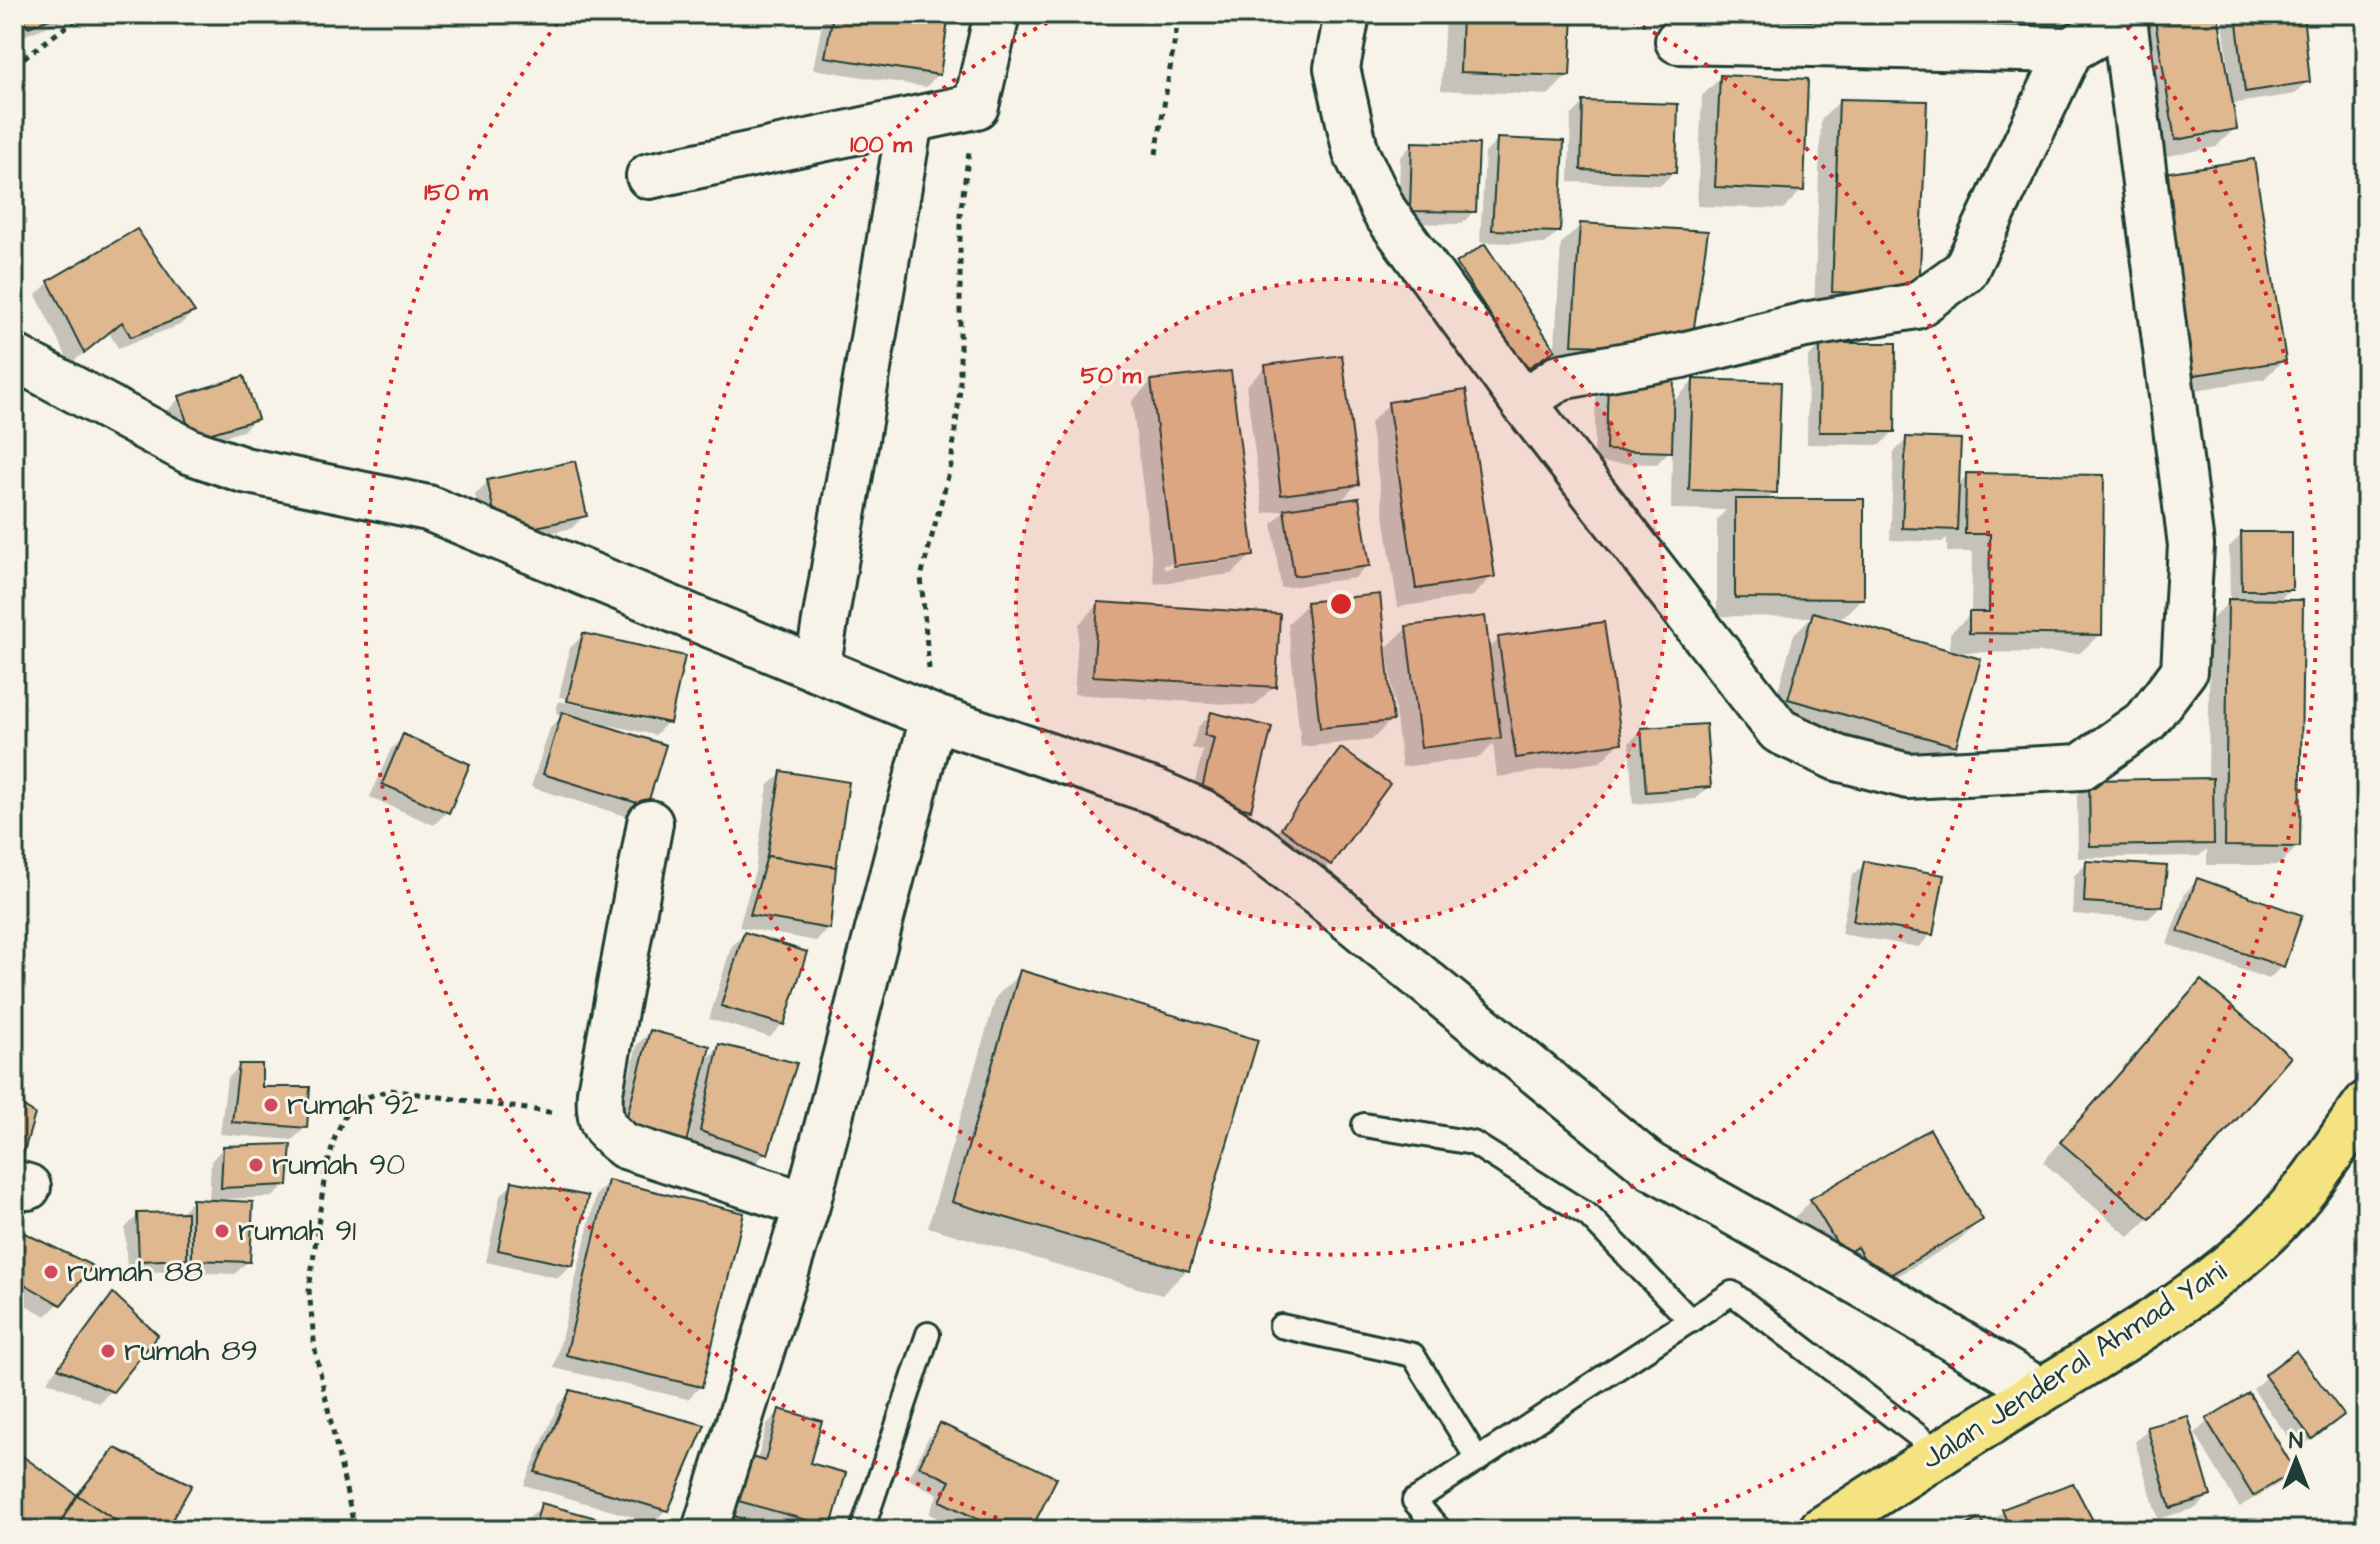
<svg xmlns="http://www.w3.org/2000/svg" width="2380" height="1544" font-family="'Architects Daughter',sans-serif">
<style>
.shadow{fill:#0003;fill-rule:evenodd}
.building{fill:#dfb890;stroke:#1f3d34;stroke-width:2}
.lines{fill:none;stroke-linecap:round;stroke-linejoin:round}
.lane-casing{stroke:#1f3d34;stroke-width:28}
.street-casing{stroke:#1f3d34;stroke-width:50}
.highway-casing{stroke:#1f3d34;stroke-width:50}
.path{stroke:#1f3d34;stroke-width:5;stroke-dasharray:6 6;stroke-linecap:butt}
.lane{stroke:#f7f3e8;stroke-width:22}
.street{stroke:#f7f3e8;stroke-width:44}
.highway{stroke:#f5e382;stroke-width:44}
.ring{fill:none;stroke:#d62828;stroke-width:4;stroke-dasharray:4 8}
.poi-dot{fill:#d1495b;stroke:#f7f3e8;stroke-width:3}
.labels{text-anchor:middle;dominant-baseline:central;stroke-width:6;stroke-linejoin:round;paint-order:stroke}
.poi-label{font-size:30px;fill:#1f3d34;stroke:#f7f3e8;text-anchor:start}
.street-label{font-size:30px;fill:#1f3d34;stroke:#f7f3e8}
.centre{fill:#d62828;stroke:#f7f3e8;stroke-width:4}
.ring-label{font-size:24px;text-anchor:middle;font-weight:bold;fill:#d62828;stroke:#f7f3e8;stroke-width:6;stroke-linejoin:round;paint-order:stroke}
</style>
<rect width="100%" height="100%" fill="#f7f3e8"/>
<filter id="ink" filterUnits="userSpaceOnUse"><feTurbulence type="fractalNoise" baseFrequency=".0125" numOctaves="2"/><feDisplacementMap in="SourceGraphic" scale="16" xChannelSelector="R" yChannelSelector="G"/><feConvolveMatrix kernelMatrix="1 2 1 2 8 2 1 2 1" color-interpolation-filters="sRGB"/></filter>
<g filter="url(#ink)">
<!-- shadow -->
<g class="shadow">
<polygon points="14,14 79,14 15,39"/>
<polygon points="824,14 947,14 938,74 926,87 813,69"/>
<polygon points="1445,14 1571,14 1568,75 1548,95 1441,90"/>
<polygon points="1685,14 1817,14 1808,23"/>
<polygon points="1836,14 2013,14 1994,36 1835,27"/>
<polygon points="2147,14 2215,14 2225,71 2229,71 2222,14 2301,14 2308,81 2295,94 2231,104 2235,128 2216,147 2156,158 2135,27"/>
<polygon points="1721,77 1802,190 1783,209 1697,206 1702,96"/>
<polygon points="1840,101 1918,294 1814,311 1821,120"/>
<polygon points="1584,103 1674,172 1661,185 1569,182 1571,116"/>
<polygon points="1498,140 1558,232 1545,244 1480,242 1485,153"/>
<polygon points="1413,144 1474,211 1462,224 1398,223 1400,157"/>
<polygon points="2138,195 2284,360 2264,379 2169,394"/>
<polygon points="1581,225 1689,347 1554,363 1561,244"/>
<polygon points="1458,264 1552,350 1512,380 1445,277"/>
<polygon points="49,282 193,312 180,325 118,348 109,333 70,364 36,295"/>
<polygon points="1821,345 1893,432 1880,445 1807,444 1808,357"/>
<polygon points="1266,367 1357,484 1339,503 1367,565 1355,578 1281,588 1272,524 1285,510 1263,513 1246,386"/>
<polygon points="243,378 256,418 243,431 179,450 167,411 180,398"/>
<polygon points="1609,378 1671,404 1693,381 1775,492 1766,501 1862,598 1843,617 1827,617 1950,653 1950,633 1971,614 1972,552 1947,552 1947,538 1942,542 1890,540 1894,452 1907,439 1957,486 1967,475 2100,634 2080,653 1952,652 1955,745 1935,764 1770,719 1794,634 1811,617 1717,616 1717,520 1726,510 1671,509 1672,448 1657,464 1594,463 1596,391"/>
<path d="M 1151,382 L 1252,555 L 1232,574 L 1155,584 L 1132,401 ZM 1233,556 L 1233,560 L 1164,569 L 1164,565 Z"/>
<polygon points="1389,404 1492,576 1473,596 1398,607 1370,423"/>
<polygon points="488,482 585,515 572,528 487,547 475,495"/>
<polygon points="2242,534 2290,589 2278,602 2298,846 2279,865 2207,865 2207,849 2199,856 2078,858 2077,795 2089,782 2208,780 2210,621 2230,601 2229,547"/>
<polygon points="1099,604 1274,686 1254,706 1074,694 1079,624"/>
<polygon points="1307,604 1391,720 1372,740 1301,747 1288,624"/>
<polygon points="1407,628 1488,650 1499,639 1620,743 1600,762 1497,777 1493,744 1480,757 1402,767 1387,647"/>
<polygon points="583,635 668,722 655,735 600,723 645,805 632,818 531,787 550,728 563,715 556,713 558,701 662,723 662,719 559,697 570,648"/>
<polygon points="1211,714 1249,809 1236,821 1188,809 1203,750 1192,748 1198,727"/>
<polygon points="1642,730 1709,786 1696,799 1633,804 1629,743"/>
<polygon points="404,736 447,812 434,825 370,797 391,749"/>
<polygon points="1341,751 1330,864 1317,876 1270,842"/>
<polygon points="781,774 847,784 828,928 816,941 739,927 755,871 768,786"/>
<polygon points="2087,863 2161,907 2148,919 2072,914 2074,876"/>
<polygon points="1865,864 1931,934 1919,947 1841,934 1852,876"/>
<polygon points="2198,880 2282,966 2269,979 2167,944 2185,893"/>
<polygon points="744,934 782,1024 770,1037 709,1019 731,947"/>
<polygon points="1021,972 1187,1270 1162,1295 928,1227 996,997"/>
<polygon points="2182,1002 2149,1218 2129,1237 2043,1162"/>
<polygon points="650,1032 704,1062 720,1046 766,1152 754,1165 688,1144 692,1125 689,1124 613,1140 637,1045"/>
<polygon points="240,1066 260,1089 305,1128 292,1140 220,1134 227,1079"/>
<polygon points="223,1148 286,1184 273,1197 225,1199 248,1261 235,1274 180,1272 180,1263 172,1271 127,1273 125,1228 138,1215 179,1214 192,1201 209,1202 211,1161"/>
<polygon points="608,1182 701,1386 688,1399 554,1368 596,1195"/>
<polygon points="513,1183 571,1265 558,1278 486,1262 500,1196"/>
<polygon points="1812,1200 1981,1220 1961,1239 1858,1299 1824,1273 1792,1220"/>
<polygon points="14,1230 59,1303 46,1316 14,1299"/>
<polygon points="114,1296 112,1390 99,1403 47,1381"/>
<polygon points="2266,1377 2342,1415 2298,1450 2253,1389"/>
<polygon points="571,1392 666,1510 653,1523 524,1485 558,1405"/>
<polygon points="780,1411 829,1526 825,1530 723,1530 736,1516 717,1511 757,1461 767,1424"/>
<polygon points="2208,1421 2293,1471 2280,1483 2239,1507 2195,1433"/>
<polygon points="941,1425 1029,1530 962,1530 929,1514 938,1494 908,1479 928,1438"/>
<polygon points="2148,1429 2208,1496 2196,1508 2158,1519 2135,1442"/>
<polygon points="542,1506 632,1530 526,1530 529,1518"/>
<polygon points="2003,1511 2096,1530 1993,1530 1990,1524"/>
</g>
<!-- building -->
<g class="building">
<polygon points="21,14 63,14 28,27"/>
<polygon points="833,14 949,14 940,75 825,57"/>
<polygon points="1462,14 1573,14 1570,76 1460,72"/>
<polygon points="1947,14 2015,14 2015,18"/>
<polygon points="2154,14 2218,14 2237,129 2175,140"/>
<polygon points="2236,14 2303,14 2310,82 2245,92"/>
<polygon points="1720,75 1808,79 1804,191 1715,187"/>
<polygon points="1839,99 1927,101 1919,295 1832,292"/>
<polygon points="1583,101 1678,104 1676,173 1581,170"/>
<polygon points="1497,138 1564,141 1560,232 1492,230"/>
<polygon points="1412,142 1479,144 1476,212 1410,211"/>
<polygon points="2254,159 2286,361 2188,376 2157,174"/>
<polygon points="1580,223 1708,231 1691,348 1572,345"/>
<polygon points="137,229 195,312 131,337 122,322 84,353 48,281"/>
<polygon points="1485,244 1555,350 1526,369 1456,263"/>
<polygon points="1820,343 1896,343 1895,432 1819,432"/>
<polygon points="1342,355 1359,485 1281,495 1265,365"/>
<polygon points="1231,371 1254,556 1174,566 1151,380"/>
<polygon points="244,376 258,419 192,439 179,396"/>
<polygon points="1608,376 1674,378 1672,452 1606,450"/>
<polygon points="1693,379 1781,382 1777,493 1689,490"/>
<polygon points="1466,390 1495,577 1416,589 1388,402"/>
<polygon points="1906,437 1961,439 1957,530 1902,528"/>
<polygon points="575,461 587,516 499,535 487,480"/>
<polygon points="1966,473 2104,475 2102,635 1969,633 1969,612 1989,612 1990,534 1965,534"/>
<polygon points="1359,498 1370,566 1294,576 1284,509"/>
<polygon points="1735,499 1864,499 1864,599 1735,598"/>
<polygon points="2241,532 2292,532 2292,590 2242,590"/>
<polygon points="1380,594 1393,721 1320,728 1306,602"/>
<polygon points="2228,599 2303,600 2300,847 2225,846"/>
<polygon points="1098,602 1280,614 1276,687 1093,676"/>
<polygon points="1813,612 1981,659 1956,746 1788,699"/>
<polygon points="1485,616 1501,738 1421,748 1406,626"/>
<polygon points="1604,622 1622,743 1516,758 1498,637"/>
<polygon points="583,633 685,656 670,723 567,701"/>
<polygon points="562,712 666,745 647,806 543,774"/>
<polygon points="1211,712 1272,727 1251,810 1200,797 1214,738 1204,735"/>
<polygon points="1706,724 1711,787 1646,792 1641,728"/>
<polygon points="403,734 470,764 449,813 382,784"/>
<polygon points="1341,748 1390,784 1331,865 1281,828"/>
<polygon points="781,771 849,782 836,867 767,856"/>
<polygon points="2213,778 2214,844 2090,846 2089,780"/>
<polygon points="767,856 836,867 830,929 750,915"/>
<polygon points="1864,861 1944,875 1933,935 1853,921"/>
<polygon points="2086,861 2167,866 2163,907 2084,902"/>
<polygon points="2197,878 2302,915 2284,967 2178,931"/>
<polygon points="744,932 807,952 784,1025 721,1006"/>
<polygon points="1020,970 1258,1040 1189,1271 952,1202"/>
<polygon points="2201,980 2291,1057 2150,1219 2060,1142"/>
<polygon points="650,1030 710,1046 686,1143 624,1127"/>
<polygon points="719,1044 797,1063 768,1154 700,1131"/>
<polygon points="239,1064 262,1064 262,1087 310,1087 307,1128 232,1122"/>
<polygon points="14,1101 35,1114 22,1158 14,1154"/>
<polygon points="1930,1129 1983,1220 1878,1282 1857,1247 1844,1255 1810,1199"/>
<polygon points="291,1144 288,1185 221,1188 223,1146"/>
<polygon points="608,1180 744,1213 702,1387 566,1355"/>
<polygon points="512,1181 588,1196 573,1266 498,1250"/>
<polygon points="192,1199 253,1202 250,1262 192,1260"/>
<polygon points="187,1212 187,1259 139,1261 137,1213"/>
<polygon points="14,1228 93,1266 61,1305 14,1278"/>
<polygon points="14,1287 23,1292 14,1303"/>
<polygon points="113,1293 158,1335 113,1392 58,1368"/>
<polygon points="2296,1351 2344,1415 2312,1439 2264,1375"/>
<polygon points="570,1390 705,1425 668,1511 535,1472"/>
<polygon points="2249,1393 2295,1471 2253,1496 2206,1419"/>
<polygon points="779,1409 822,1421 810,1463 846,1473 831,1527 728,1498 741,1454 765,1461"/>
<polygon points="2188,1416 2211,1496 2170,1508 2147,1427"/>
<polygon points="940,1423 1057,1478 1031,1530 1000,1530 940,1501 950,1481 919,1466"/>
<polygon points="115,1448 192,1485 166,1530 130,1530 77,1495"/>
<polygon points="14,1450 77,1495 56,1530 14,1530"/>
<polygon points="2073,1483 2098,1530 2010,1530 2002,1509"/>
<polygon points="77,1495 130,1530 56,1530"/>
<polygon points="541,1503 640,1530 534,1530"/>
<polygon points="734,1516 779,1530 729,1530"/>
<polygon points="1980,1518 1987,1530 1958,1530"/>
<polygon points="205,1525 229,1530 202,1530"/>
</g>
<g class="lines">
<defs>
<g id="lane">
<polyline points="1364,1125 1473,1143 1589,1216 1691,1321"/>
<polyline points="1281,1326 1413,1355 1478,1460"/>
<polyline points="862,1530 928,1334"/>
<polyline points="1440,1530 1414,1501 1732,1293 1939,1452"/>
</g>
<g id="street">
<polyline points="1347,14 1337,68 1356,153 1384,211 1523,402 1779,731 1837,758 1908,776 2081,767 2146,721 2184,671 2191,545 2124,19"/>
<polyline points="1678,41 2070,50"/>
<polyline points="649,176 976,106 997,14"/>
<polyline points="14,357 189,451 244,470 428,508 933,717 807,1205 705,1530"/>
<polyline points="1523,402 1560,377 1682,355 1805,325 1916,306 1965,271 2070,50 2124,19 2126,14"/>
<polyline points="817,669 910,121"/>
<polyline points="933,717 1156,792 1202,812 1256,846 1320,895 1651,1166 1877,1293 2040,1391"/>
<path d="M 650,823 L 600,1092 C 598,1120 602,1129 625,1146 L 807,1205"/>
<polyline points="14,1183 28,1187"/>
</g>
<path id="highway" d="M 1821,1530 C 1897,1480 1975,1431 2052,1384 C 2127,1338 2203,1294 2266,1233 C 2305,1196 2334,1147 2366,1104"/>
</defs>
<!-- lane casing -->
<use href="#lane" class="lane-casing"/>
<!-- street casing -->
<use href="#street" class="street-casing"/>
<!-- highway casing -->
<use href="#highway" class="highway-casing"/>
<!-- path -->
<g class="path">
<polyline points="14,65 83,14"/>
<polyline points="1156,154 1179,14"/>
<polyline points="929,669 921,577 951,465 960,390 960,215 969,152"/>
<polyline points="355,1530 315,1350 309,1290 325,1174 335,1137 351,1102 390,1090 556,1113"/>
</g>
<!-- lane -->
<use href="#lane" class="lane"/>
<!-- street -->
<use href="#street" class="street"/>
<!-- highway -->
<use href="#highway" class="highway"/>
</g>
</g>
<!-- distance rings -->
<circle cx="1341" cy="604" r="325" fill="#d62828" fill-opacity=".12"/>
<g class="ring">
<circle cx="1341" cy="604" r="325"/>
<path d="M1621 16A651 651 0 1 1 1061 16"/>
<path d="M1031 1530A976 976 0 0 1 562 17M2120 17A976 976 0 0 1 1651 1530"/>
</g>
<!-- markers -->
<g class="poi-dot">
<circle cx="271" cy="1105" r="8"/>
<circle cx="256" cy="1165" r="8"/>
<circle cx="222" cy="1231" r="8"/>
<circle cx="51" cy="1272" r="8"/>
<circle cx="108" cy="1351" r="8"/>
</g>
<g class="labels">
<!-- poi labels -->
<g class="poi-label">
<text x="287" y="1105">rumah 92</text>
<text x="272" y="1165">rumah 90</text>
<text x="238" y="1231">rumah 91</text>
<text x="67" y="1272">rumah 88</text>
<text x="124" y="1351">rumah 89</text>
</g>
<!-- street labels -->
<g class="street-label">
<text transform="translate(2074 1365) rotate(-33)">Jalan Jenderal Ahmad Yani</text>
</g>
</g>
<circle cx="1341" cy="604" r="12" class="centre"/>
<g class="ring-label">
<text x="881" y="152">100 m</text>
<text x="456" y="200">150 m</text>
<text x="1111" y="383">50 m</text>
</g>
<!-- margin -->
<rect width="2380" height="1544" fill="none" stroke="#f7f3e8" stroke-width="48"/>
<rect x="24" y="24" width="2332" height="1496" fill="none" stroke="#1f3d34" stroke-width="3" filter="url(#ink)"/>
<!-- north arrow -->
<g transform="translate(2296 1460)" stroke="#f7f3e8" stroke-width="6" paint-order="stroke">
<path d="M0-6L14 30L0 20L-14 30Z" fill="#1f3d34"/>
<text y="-12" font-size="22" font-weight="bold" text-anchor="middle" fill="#1f3d34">N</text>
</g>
</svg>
